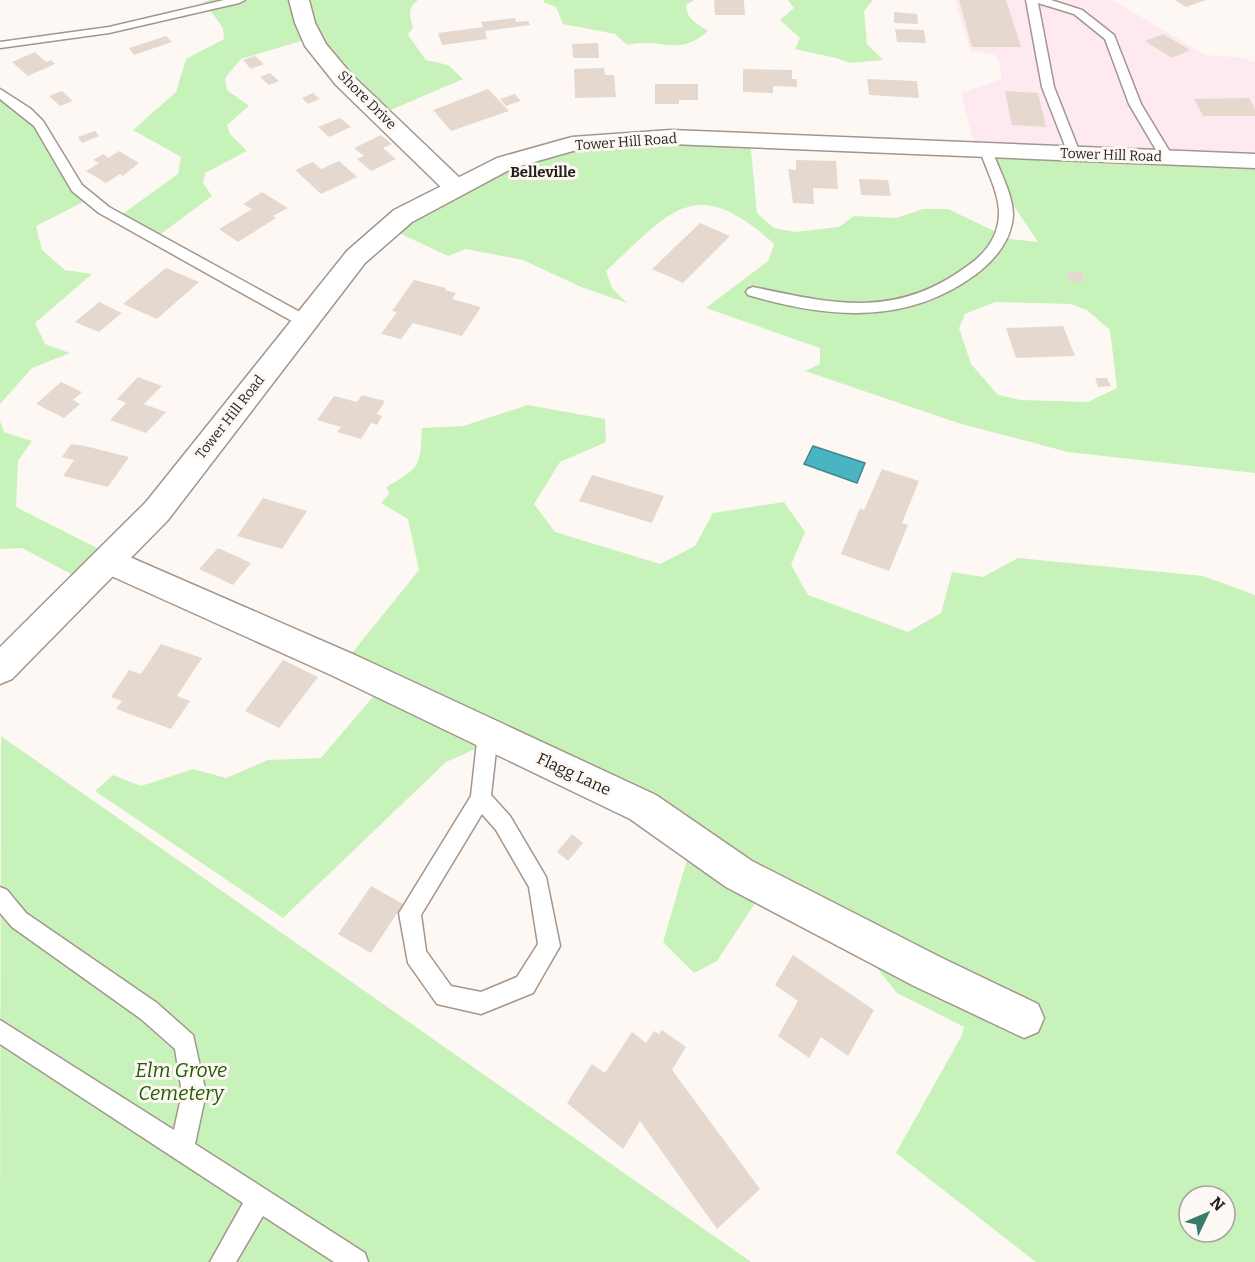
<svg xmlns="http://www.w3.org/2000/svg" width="1255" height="1262" font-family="Bitter,serif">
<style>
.commercial{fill:#fee9f0}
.green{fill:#c7f2b9;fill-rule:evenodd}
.water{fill:#4ab5c0;stroke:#3e888e;stroke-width:1.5}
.building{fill:#e5d8cf}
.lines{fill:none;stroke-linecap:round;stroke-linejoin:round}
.service-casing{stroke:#a2968d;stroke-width:3}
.minor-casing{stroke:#a2968d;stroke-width:3}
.primary-casing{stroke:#a2968d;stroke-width:3}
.service{fill:#fff;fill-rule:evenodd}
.minor{fill:#fff;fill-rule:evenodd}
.primary{fill:#fff;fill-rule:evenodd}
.labels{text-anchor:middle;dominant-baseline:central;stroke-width:6;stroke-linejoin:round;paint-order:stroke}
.far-street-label{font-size:14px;fill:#231f1b;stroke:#fef8f4}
.far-neighbourhood-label{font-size:15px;font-weight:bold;fill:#231f1b;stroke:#fef8f4}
.street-label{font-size:16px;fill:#231f1b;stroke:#fef8f4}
.near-park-label{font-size:20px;font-style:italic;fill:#225c04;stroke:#fef8f4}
</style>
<rect width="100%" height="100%" fill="#fef8f4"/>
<!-- commercial -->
<polygon class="commercial" points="955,0 1113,0 1205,55 1236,57 1255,62 1255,159 975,147 961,93 1002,79 999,61 995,55 970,51"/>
<!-- green -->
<g class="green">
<path d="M 210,0 L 418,0 C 408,7 409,16 413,27 L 408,35 L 426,60 L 448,65 L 463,79 L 384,113 L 308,39 L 241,59 L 225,78 L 227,90 L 249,106 L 227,125 L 230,134 L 247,151 L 205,173 L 203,183 L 212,196 L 158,236 L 121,215 L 178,174 L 181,157 L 133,130 L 176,92 L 186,59 L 224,39 L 223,28 L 204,2 Z"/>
<path d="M 544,0 L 694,0 L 686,5 C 686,19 698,24 708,31 C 678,58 662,37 627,45 L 615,34 L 563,24 L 556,7 L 543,2 Z"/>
<polygon points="788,0 873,0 864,11 867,44 883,60 850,63 836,58 795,49 800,38 780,20 794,8"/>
<polygon points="0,91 43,124 72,177 91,198 36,226 42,250 65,270 92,274 35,323 45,344 70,353 32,368 0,404"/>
<path d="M 750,140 L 757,213 L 774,228 L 795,232 L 839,227 L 854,216 L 896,218 L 923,209 L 948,209 L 1011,239 L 1038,242 L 1005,193 L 995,150 L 1255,159 L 1255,473 L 1068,452 L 958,423 L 805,371 L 820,364 L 820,348 L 706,308 L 768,261 L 774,244 C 695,172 671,211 606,271 L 612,288 L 627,303 L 581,287 L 523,260 L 466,249 L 448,256 L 388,228 L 461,186 L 572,143 ZM 995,302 L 1071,304 L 1087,310 L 1110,330 L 1117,388 L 1088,402 L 1020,400 L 998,395 L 971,364 L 959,328 L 965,314 Z"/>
<path d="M 528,405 L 605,419 L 606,442 L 560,462 L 534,504 L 555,532 L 660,564 L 695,546 L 713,513 L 784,502 L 805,532 L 791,565 L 808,595 L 908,632 L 941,613 L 952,572 L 983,577 L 1018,558 L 1203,576 L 1255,595 L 1255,1262 L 1036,1262 L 896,1153 L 961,1037 L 964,1027 L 897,993 L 846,929 L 762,893 L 717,961 L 694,973 L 663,942 L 694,836 L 504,736 L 446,762 L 283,918 L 95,791 L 113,775 L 141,786 L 193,769 L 226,778 L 268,760 L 321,758 L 383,685 L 348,658 L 419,570 L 408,519 L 381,503 L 389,494 L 387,487 C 421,466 420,468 422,428 L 463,426 ZM 1189,1196 L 1225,1196 L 1225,1232 L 1189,1232 Z"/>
<polygon points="0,421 4,432 32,441 18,461 16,507 111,555 86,582 22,548 0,549"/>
<polygon points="1,736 751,1262 0,1262"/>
</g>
<!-- water -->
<polygon class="water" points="813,446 865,463 857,483 804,464"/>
<!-- building -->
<g class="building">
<polygon points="714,0 744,0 745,15 715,15"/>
<polygon points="959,0 1006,0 1021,47 972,47"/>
<polygon points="1175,0 1206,0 1186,7"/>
<polygon points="894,12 917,14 918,24 894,23"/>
<polygon points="515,18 516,22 528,21 530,25 485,31 487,39 442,45 438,33 483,27 481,22"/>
<polygon points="895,29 924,30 926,43 897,42"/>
<polygon points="1163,34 1190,50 1172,58 1145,41"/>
<polygon points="166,36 172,42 134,55 129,48"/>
<polygon points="598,43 599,58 573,58 572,44"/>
<polygon points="35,52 46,62 51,60 55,64 28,76 12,62"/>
<polygon points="255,56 264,64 251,69 243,60"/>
<polygon points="604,68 605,75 614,75 616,97 575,98 574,69"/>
<polygon points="743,69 792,70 792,79 797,79 797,87 773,86 773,93 743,92"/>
<polygon points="270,73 279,81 269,85 260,77"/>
<polygon points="867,79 917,81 919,98 869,95"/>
<polygon points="655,84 698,84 698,100 679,100 679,104 655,104"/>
<polygon points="488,89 509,111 451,131 433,110"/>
<polygon points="62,91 73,101 60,106 49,96"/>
<polygon points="1005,91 1038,93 1046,127 1012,125"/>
<polygon points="313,93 320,99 308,104 302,98"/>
<polygon points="515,94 521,101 506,106 500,99"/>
<polygon points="1249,98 1255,109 1255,116 1203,116 1194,99"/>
<polygon points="340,118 351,127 329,137 318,127"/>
<polygon points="95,131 99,136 82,143 78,137"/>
<polygon points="381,135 392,144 383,148 396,159 371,171 357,159 364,156 354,148"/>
<polygon points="119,151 139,163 123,176 120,174 106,183 86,171 99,163 93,160 103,154 108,158"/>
<polygon points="796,160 836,161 838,189 813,188 814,204 793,203 788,169 796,170"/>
<polygon points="339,161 357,177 321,194 295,170 313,162 321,169"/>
<polygon points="859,179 888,180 891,196 861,195"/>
<polygon points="262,192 288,208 273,216 276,218 238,242 219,229 252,209 243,204"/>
<polygon points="700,223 730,236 683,283 652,269"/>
<polygon points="166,268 199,282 157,319 123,304"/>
<polygon points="1067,272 1082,272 1084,282 1069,281"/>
<polygon points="414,280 446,288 445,290 456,293 452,299 481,307 462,336 413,323 401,339 381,334 397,312 392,311"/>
<polygon points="99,302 122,313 99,332 75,322"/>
<polygon points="1063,326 1075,356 1016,358 1006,328"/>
<polygon points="138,377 162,386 144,404 166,412 146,433 110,420 126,403 117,399"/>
<polygon points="1095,378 1107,378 1111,386 1098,387"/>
<polygon points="61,382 82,392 73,400 80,404 64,418 36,404"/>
<polygon points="362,395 385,401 377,414 382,416 377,425 371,423 361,439 337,432 341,427 317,420 334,396 357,402"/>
<polygon points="71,444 85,446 129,457 108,487 63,476 74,460 62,457"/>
<polygon points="882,469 919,481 902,523 908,525 889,571 841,554 860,508 864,510"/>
<polygon points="592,475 664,496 652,523 579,501"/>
<polygon points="263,498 307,511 282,549 237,536"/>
<polygon points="218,548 251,563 233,585 199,569"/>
<polygon points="161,644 202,658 177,696 190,701 171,729 116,709 122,701 111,697 129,670 141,674"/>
<polygon points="283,660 318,677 279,728 245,711"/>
<polygon points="572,834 583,843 568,861 557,852"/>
<polygon points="371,886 403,904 371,953 338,934"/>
<polygon points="793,955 874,1010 848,1056 821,1037 809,1058 778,1036 798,1001 775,985"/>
<polygon points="662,1030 686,1047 672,1070 760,1189 717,1229 640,1121 623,1149 567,1103 592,1064 605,1073 632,1032 646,1043 654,1031 659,1034"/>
</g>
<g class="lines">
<defs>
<g id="service">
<polygon points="224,0 245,0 239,3 109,33 0,48 0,42 109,27"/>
<polygon points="1026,0 1051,0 1082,10 1114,35 1141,104 1173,157 1172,160 1162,160 1129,104 1105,39 1074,14 1038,3 1054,87 1080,153 1079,156 1069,156 1042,87"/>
<polygon points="0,89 31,109 43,121 82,185 109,207 309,317 311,321 309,325 299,325 99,213 72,191 34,126 0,99"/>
<path d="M 986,146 L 992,150 C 999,170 1013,194 1013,215 C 1012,240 994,261 975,275 C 905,326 827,318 748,295 L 746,292 L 748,289 L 753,287 C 834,304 895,319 966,267 C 984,255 998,238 999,215 C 1000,194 986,170 980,150 Z"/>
<path d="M 488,724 L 495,727 L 498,733 L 491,795 L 510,816 L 546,877 L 560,946 L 533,993 L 481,1014 L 437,1004 L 408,963 L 399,913 L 471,796 L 478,733 L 481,727 ZM 482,814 L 496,830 L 529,887 L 538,944 L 517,977 L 481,992 L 451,986 L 426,951 L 421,915 Z"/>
<polygon points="0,887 7,890 26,913 157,1003 193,1035 206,1093 195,1144 365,1253 368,1262 334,1262 263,1216 236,1262 210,1262 243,1203 0,1044 0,1020 174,1130 182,1093 175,1049 141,1019 12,927 0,913"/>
</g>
<g id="minor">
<polygon points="289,0 309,0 315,23 326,44 352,75 464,182 467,187 464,192 455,194 446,192 336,85 305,46 295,23"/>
<polygon points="109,548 355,655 656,795 752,861 942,958 1038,1004 1044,1018 1038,1032 1024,1038 914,986 726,887 630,819 331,675 98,570 93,561 98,552"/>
</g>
<polygon id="primary" points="671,130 1255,154 1255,168 671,144 573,151 513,168 412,222 365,263 168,520 12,679 0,684 0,647 146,502 347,251 394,210 497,158 572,137"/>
</defs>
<!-- service casing -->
<use href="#service" class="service-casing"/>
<!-- minor casing -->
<use href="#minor" class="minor-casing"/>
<!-- primary casing -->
<use href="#primary" class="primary-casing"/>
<!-- service -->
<use href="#service" class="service"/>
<!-- minor -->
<use href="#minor" class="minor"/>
<!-- primary -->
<use href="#primary" class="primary"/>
</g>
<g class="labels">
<!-- far-street labels -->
<g class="far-street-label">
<text transform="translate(367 100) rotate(45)">Shore Drive</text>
<text transform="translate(626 142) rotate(-4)">Tower Hill Road</text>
<text transform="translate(1111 155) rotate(2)">Tower Hill Road</text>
<text transform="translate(230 417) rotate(-52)">Tower Hill Road</text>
</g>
<!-- far-neighbourhood labels -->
<g class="far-neighbourhood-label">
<text x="543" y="172">Belleville</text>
</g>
<!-- street labels -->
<g class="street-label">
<text transform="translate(574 774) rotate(25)">Flagg Lane</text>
</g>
<!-- near-park labels -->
<g class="near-park-label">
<text x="181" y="1070">Elm Grove<tspan x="181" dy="23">Cemetery</tspan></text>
</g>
</g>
<!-- north arrow -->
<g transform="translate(1207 1214) rotate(46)"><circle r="28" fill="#fef8f4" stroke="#a6a19d" stroke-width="1.5"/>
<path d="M0-4.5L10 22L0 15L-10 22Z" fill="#387a6b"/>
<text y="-9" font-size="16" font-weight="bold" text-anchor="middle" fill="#231f1b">N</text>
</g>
</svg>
